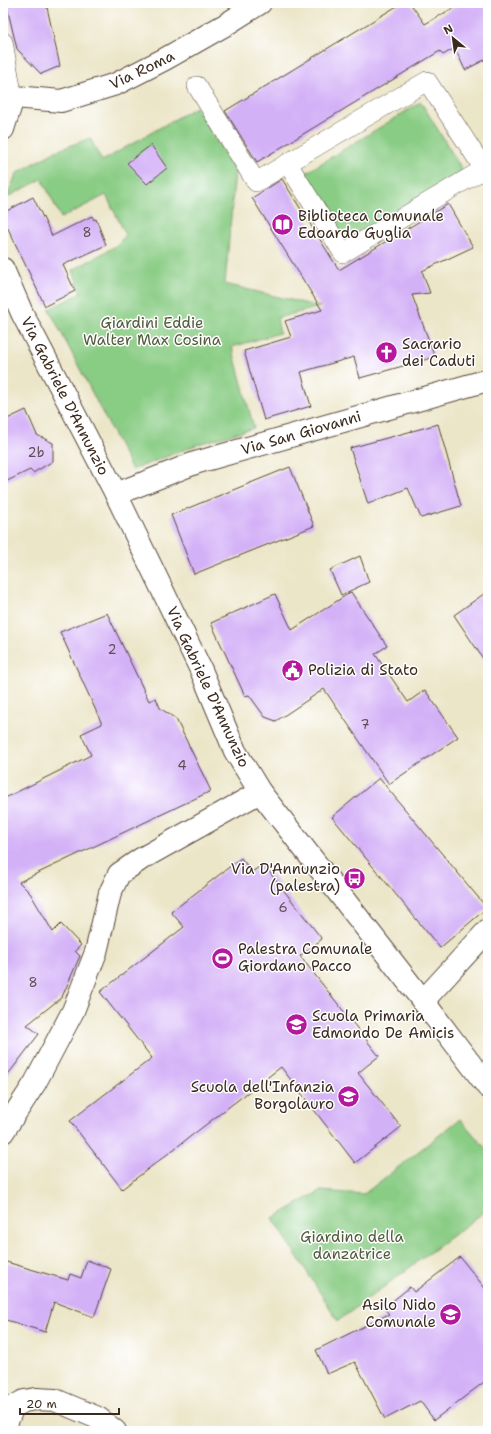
<svg xmlns="http://www.w3.org/2000/svg" width="491" height="1434" font-family="'Shantell Sans',sans-serif">
<style>
.green{fill:#89cc84;stroke:#627b51}
.building{fill:#d3b1f7}
.lines{fill:none;stroke-linecap:round;stroke-linejoin:round}
.pedestrian-casing{stroke:#564638;stroke-width:20}
.minor-casing{stroke:#564638;stroke-width:24}
.secondary-casing{stroke:#564638;stroke-width:24}
.pedestrian{stroke:#fff;stroke-width:19}
.minor{stroke:#fff;stroke-width:22}
.secondary{stroke:#fff;stroke-width:22}
.labels{text-anchor:middle;dominant-baseline:central;stroke-width:3;stroke-linejoin:round;paint-order:stroke}
.number-label{font-size:13px;fill:#614c54}
.street-label{font-size:15px;fill:#3b2a1e;stroke:#fff}
.poi-label{font-size:15px;fill:#3b2a1e;stroke:#fff;text-anchor:start}
.park-label{font-size:15px;fill:#525b3d;stroke:#fff}
</style>
<rect width="100%" height="100%" fill="#fff"/>
<filter id="ink" filterUnits="userSpaceOnUse"><feTurbulence type="fractalNoise" baseFrequency=".025" numOctaves="2"/><feDisplacementMap in="SourceGraphic" scale="8" xChannelSelector="R" yChannelSelector="G"/><feConvolveMatrix kernelMatrix="1 2 1 2 8 2 1 2 1" color-interpolation-filters="sRGB"/></filter>
<filter id="wash" filterUnits="userSpaceOnUse"><feTurbulence type="fractalNoise" baseFrequency=".012" numOctaves="4" result="noise"/><feDisplacementMap in="SourceGraphic" scale="16" xChannelSelector="R" yChannelSelector="G"/><feGaussianBlur stdDeviation="0.9" result="paint"/><feColorMatrix in="noise" values="0 0 0 0 0 0 0 0 0 0 0 0 0 0 0 0 0 1.4 0 .05"/><feComposite in="paint" operator="in"/></filter>
<g filter="url(#wash)">
<rect width="100%" height="100%" fill="#ece6c9"/>
<!-- green -->
<g class="green">
<polygon points="421,102 463,171 346,243 304,174"/>
<polygon points="196,107 235,171 225,284 320,307 277,318 280,333 232,347 254,428 199,444 132,470 49,309 81,293 73,270 114,247 126,235 106,195 61,218 42,179 6,198 17,173 56,151 90,138 102,161"/>
<polygon points="460,1119 488,1151 488,1209 338,1321 273,1218 320,1191 364,1194"/>
</g>
<g id="blocks">
<!-- building -->
<g class="building">
<polygon points="6,3 46,3 60,66 41,74 17,49"/>
<polygon points="402,3 410,3 425,24 462,3 488,3 488,58 465,70 455,48 443,55 440,51 257,162 225,111"/>
<polygon points="151,145 167,168 147,184 127,163"/>
<polygon points="282,179 339,270 448,204 473,247 422,271 430,293 412,295 435,357 360,378 354,357 301,372 311,406 264,420 244,351 291,337 285,321 322,310 252,198"/>
<polygon points="33,197 52,236 92,216 94,220 96,219 106,245 63,265 75,291 45,306 3,218 3,213"/>
<polygon points="26,410 37,435 53,443 53,461 33,473 30,470 3,483 3,421"/>
<polygon points="438,424 461,506 421,518 408,488 368,504 350,448"/>
<polygon points="290,467 314,526 194,574 171,515"/>
<polygon points="360,556 369,582 341,595 330,570"/>
<polygon points="488,591 488,666 454,615"/>
<polygon points="351,592 387,646 375,654 408,702 425,690 458,737 389,784 324,689 276,721 265,717 249,695 245,696 211,623 275,594 292,630"/>
<polygon points="107,613 149,701 156,698 160,708 176,719 211,791 19,882 30,893 53,932 61,924 81,945 75,951 80,956 62,997 27,1025 39,1034 3,1081 3,799 91,755 81,734 102,724 60,632"/>
<polygon points="379,778 487,908 440,948 332,817"/>
<polygon points="241,858 252,872 263,864 322,939 300,956 379,1056 358,1073 401,1127 355,1163 281,1067 122,1189 70,1121 152,1058 100,992 184,927 171,912"/>
<polygon points="460,1257 488,1292 488,1379 434,1420 420,1401 385,1419 355,1362 327,1374 316,1350 389,1314 384,1308 410,1287 414,1292"/>
<polygon points="87,1260 111,1269 94,1317 54,1302 45,1332 3,1319 3,1261 68,1280 70,1274 81,1278"/>
</g>
</g>
</g>
<g filter="url(#ink)">
<use href="#blocks" fill-opacity="0" stroke="#564638" stroke-width="1"/>
<g class="lines">
<defs>
<g id="pedestrian">
<polyline points="3,42 13,98"/>
<polyline points="197,86 256,182 427,81 484,169"/>
<polyline points="288,164 343,253 484,169 488,175"/>
</g>
<g id="minor">
<polyline points="3,88 13,98 3,129"/>
<polyline points="3,269 22,313 116,494 201,670 235,751 260,792 423,1001 488,1087"/>
<polyline points="116,494 195,463 488,380"/>
<polyline points="423,1001 488,930"/>
<polyline points="3,1132 35,1083 73,1011 96,952 110,893 119,874 141,859 260,792"/>
<polyline points="3,1431 13,1407 24,1401 36,1399 55,1400 98,1418 115,1431"/>
</g>
<polyline id="secondary" points="3,96 61,101 116,84 165,59 225,25 260,3"/>
</defs>
<!-- pedestrian casing -->
<use href="#pedestrian" class="pedestrian-casing"/>
<!-- minor casing -->
<use href="#minor" class="minor-casing"/>
<!-- secondary casing -->
<use href="#secondary" class="secondary-casing"/>
<!-- pedestrian -->
<use href="#pedestrian" class="pedestrian"/>
<!-- minor -->
<use href="#minor" class="minor"/>
<!-- secondary -->
<use href="#secondary" class="secondary"/>
</g>
</g>
<!-- icons -->
<defs>
<symbol id="library-disc" viewBox="-11 -11 22 22"><circle r="9.5" fill="#b5179e" stroke="#fff"/><path d="M-6-4Q-3-5.5-.7-3.5V5Q-3 3-6 4ZM6-4Q3-5.5 .7-3.5V5Q3 3 6 4Z" fill="#fff"/></symbol>
<symbol id="church-disc" viewBox="-11 -11 22 22"><circle r="9.5" fill="#b5179e" stroke="#fff"/><path d="M-1.2-6h2.4v3.5h3.3v2.4h-3.3V6h-2.4V-.1h-3.3v-2.4h3.3Z" fill="#fff"/></symbol>
<symbol id="civic-disc" viewBox="-11 -11 22 22"><circle r="9.5" fill="#b5179e" stroke="#fff"/><path d="M-.6-6.5H3V-4.5H.6V-3L4-1V1h2V6H-6V1h2V-1L-.6-3ZM-1.2 2.5V6h2.4V2.5Z" fill="#fff"/></symbol>
<symbol id="bus-disc" viewBox="-11 -11 22 22"><circle r="9.5" fill="#b5179e" stroke="#fff"/><path d="M-5-6H5V4H4V6H2V4H-2V6H-4V4H-5ZM-3.5-4V0h7V-4ZM-3.5 1.2v1.5H-2V1.2ZM2 1.2v1.5H3.5V1.2Z" fill="#fff"/></symbol>
<symbol id="stadium-disc" viewBox="-11 -11 22 22"><circle r="9.5" fill="#b5179e" stroke="#fff"/><path d="M0-5a6.5 5 0 1 0 0 10a6.5 5 0 1 0 0-10ZM-3.5-1.8h7v3.6h-7Z" fill="#fff"/></symbol>
<symbol id="school-disc" viewBox="-11 -11 22 22"><circle r="9.5" fill="#b5179e" stroke="#fff"/><path d="M0-5L7-2L0 1L-7-2ZM-4 1L0 2.5L4 1V4Q0 6-4 4Z" fill="#fff"/></symbol>
</defs>
<g fill-rule="evenodd">
<use href="#library-disc" x="270" y="212" width="25" height="25"/>
<use href="#church-disc" x="374" y="340" width="25" height="25"/>
<use href="#civic-disc" x="280" y="658" width="25" height="25"/>
<use href="#bus-disc" x="342" y="866" width="25" height="25"/>
<use href="#stadium-disc" x="210" y="946" width="25" height="25"/>
<use href="#school-disc" x="284" y="1012" width="25" height="25"/>
<use href="#school-disc" x="336" y="1084" width="25" height="25"/>
<use href="#school-disc" x="438" y="1302" width="25" height="25"/>
</g>
<g class="labels">
<!-- number labels -->
<g class="number-label">
<text x="87" y="232">8</text>
<text x="36" y="452">2b</text>
<text x="112" y="649">2</text>
<text x="365" y="724">7</text>
<text x="182" y="765">4</text>
<text x="283" y="907">6</text>
<text x="33" y="982">8</text>
</g>
<!-- street labels -->
<g class="street-label">
<text transform="translate(142 70) rotate(-26)">Via Roma</text>
<text transform="translate(65 396) rotate(63)">Via Gabriele D'Annunzio</text>
<text transform="translate(301 433) rotate(-16)">Via San Giovanni</text>
<text transform="translate(208 687) rotate(65)">Via Gabriele D'Annunzio</text>
</g>
<!-- poi labels -->
<g class="poi-label">
<text x="298" y="216">Biblioteca Comunale<tspan x="298" dy="17">Edoardo Guglia</tspan></text>
<text x="402" y="344">Sacrario<tspan x="402" dy="17">dei Caduti</tspan></text>
<text x="308" y="670">Polizia di Stato</text>
<text x="340" y="869" text-anchor="end">Via D'Annunzio<tspan x="340" dy="17">(palestra)</tspan></text>
<text x="238" y="949">Palestra Comunale<tspan x="238" dy="17">Giordano Pacco</tspan></text>
<text x="312" y="1016">Scuola Primaria<tspan x="312" dy="17">Edmondo De Amicis</tspan></text>
<text x="334" y="1087" text-anchor="end">Scuola dell'Infanzia<tspan x="334" dy="17">Borgolauro</tspan></text>
<text x="436" y="1305" text-anchor="end">Asilo Nido<tspan x="436" dy="17">Comunale</tspan></text>
</g>
<!-- park labels -->
<g class="park-label">
<text x="152" y="323">Giardini Eddie<tspan x="152" dy="17">Walter Max Cosina</tspan></text>
<text x="352" y="1237">Giardino della<tspan x="352" dy="17">danzatrice</tspan></text>
</g>
</g>
<!-- margin -->
<rect width="491" height="1434" fill="none" stroke="#fff" stroke-width="16"/>
<!-- north arrow -->
<g transform="translate(453 38) rotate(331)" stroke="#ffffff" stroke-width="3" paint-order="stroke">
<path d="M0-3L7 15L0 10L-7 15Z" fill="#3b2a1e"/>
<text y="-6" font-size="11" font-weight="bold" text-anchor="middle" fill="#3b2a1e">N</text>
</g>
<!-- scale -->
<path d="M20 1408v6h99v-6" fill="none" stroke="#3b2a1e" stroke-width="2"/>
<text x="26" y="1408" font-size="12" fill="#3b2a1e" stroke="#ffffff" stroke-width="3" paint-order="stroke">20 m</text>
</svg>
